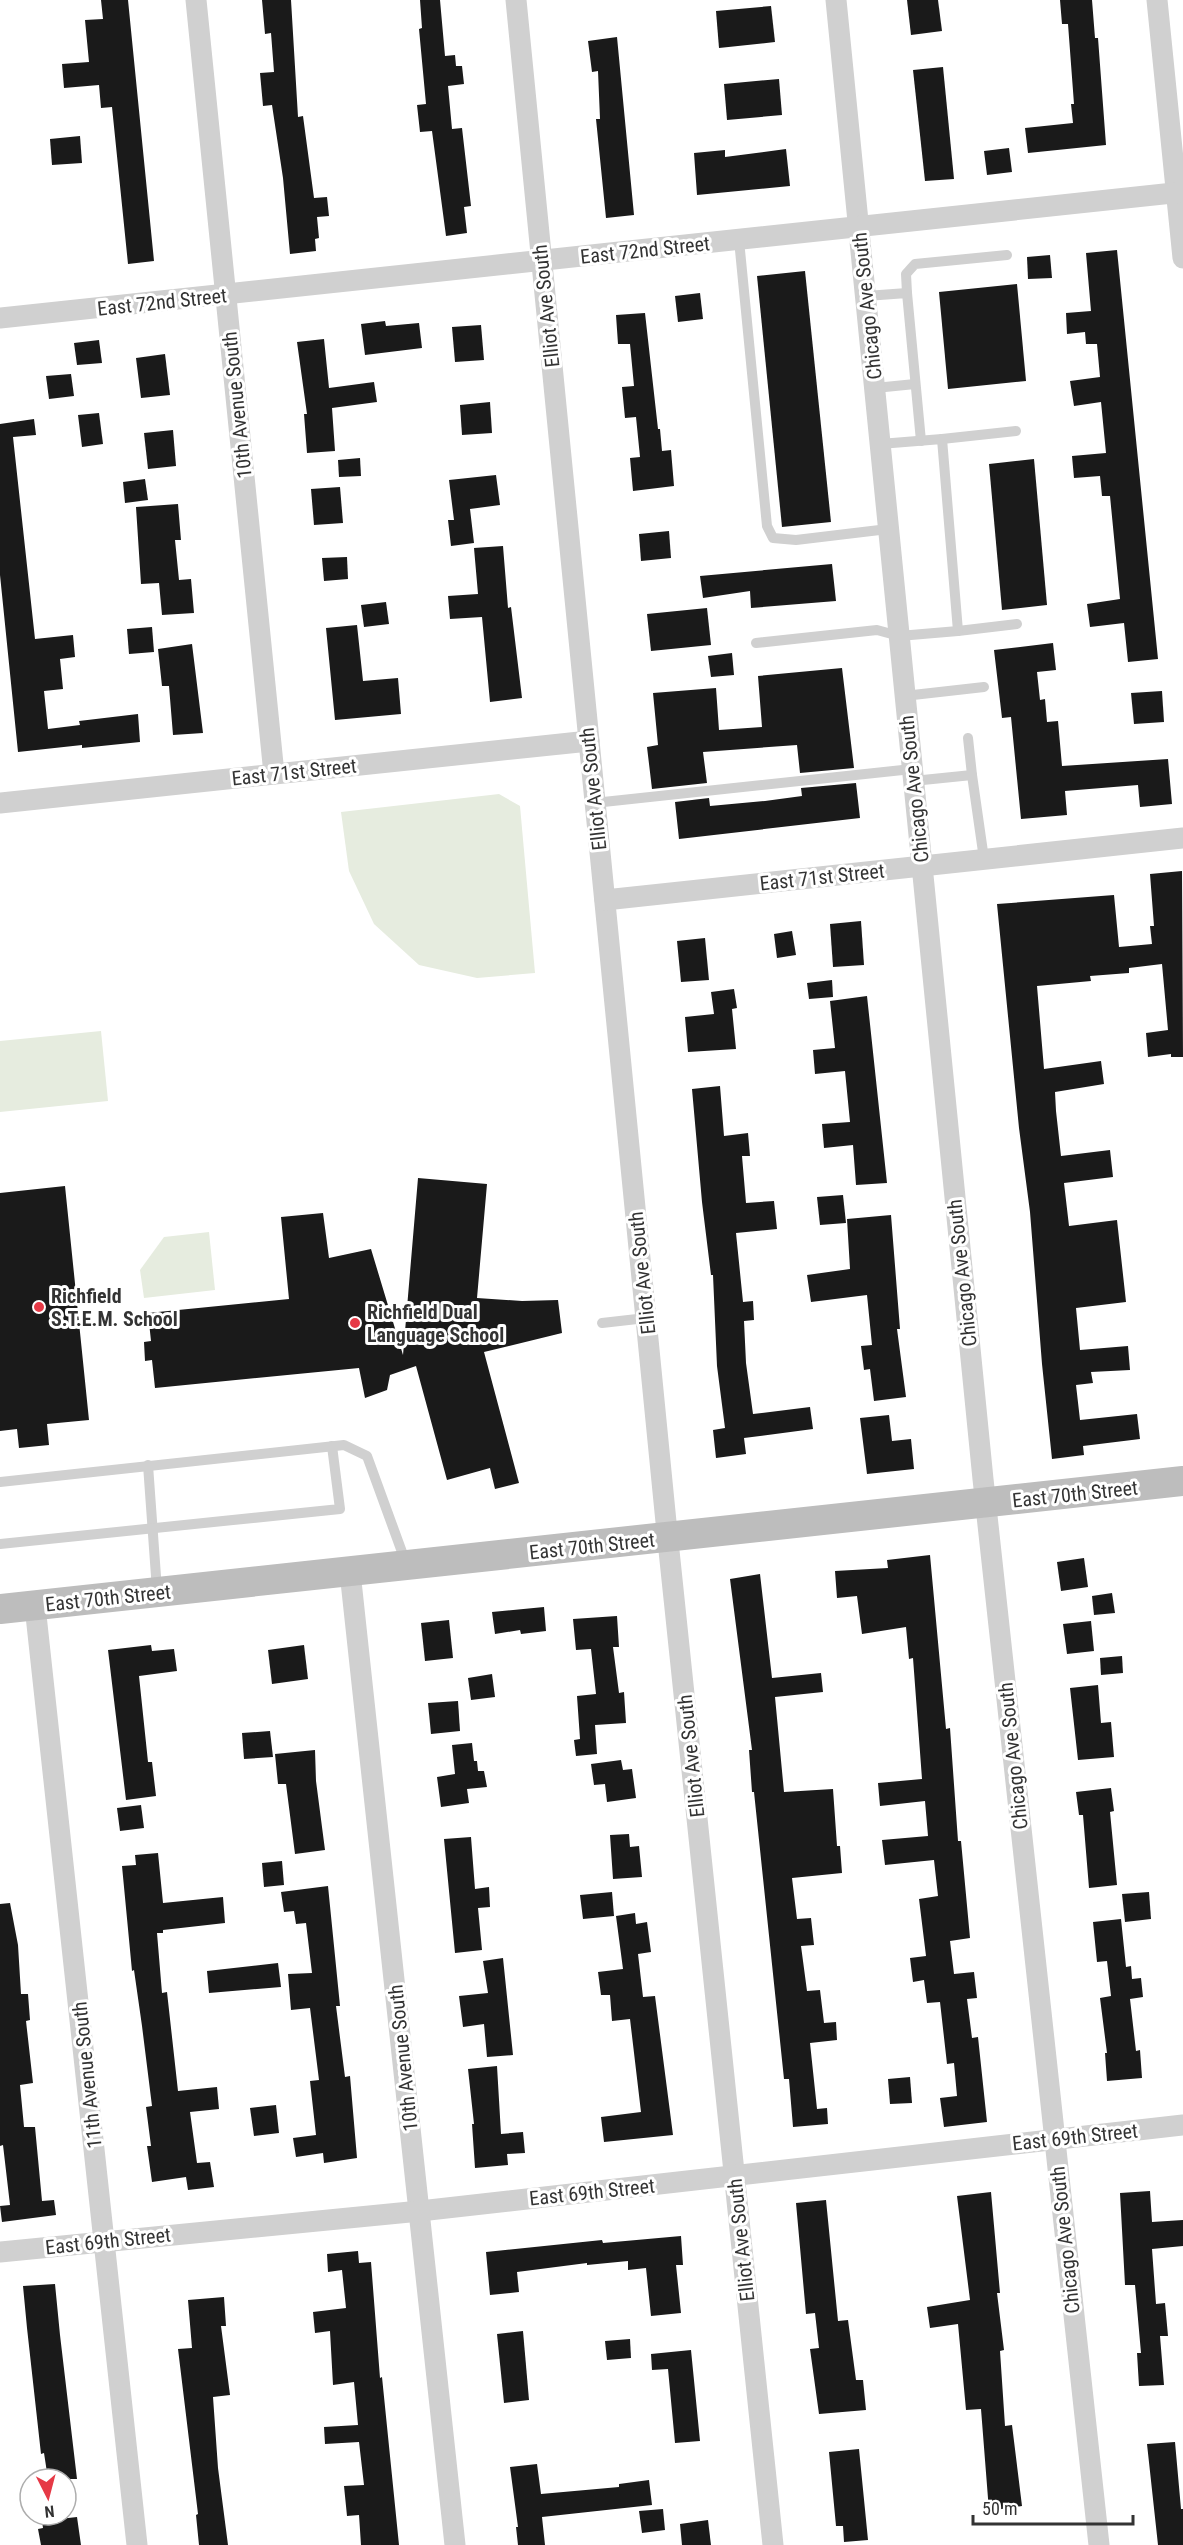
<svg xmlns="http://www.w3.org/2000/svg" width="1183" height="2545" font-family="'Roboto Condensed',sans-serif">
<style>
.green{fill:#e6ecdf}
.building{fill:#1a1a1a}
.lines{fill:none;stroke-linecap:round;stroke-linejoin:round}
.lane{stroke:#d0d0d0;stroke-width:10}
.street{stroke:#d0d0d0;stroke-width:21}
.secondary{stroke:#bdbdbd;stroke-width:30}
.poi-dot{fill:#e63946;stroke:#fff;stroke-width:2}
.labels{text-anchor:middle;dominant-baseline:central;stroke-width:6;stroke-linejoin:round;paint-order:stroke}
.street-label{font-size:20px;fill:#333;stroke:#fff}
.poi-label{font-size:20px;font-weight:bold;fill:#333;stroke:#fff;text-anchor:start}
</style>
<rect width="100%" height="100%" fill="#fff"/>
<!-- green -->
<g class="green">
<polygon points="499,794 520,806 535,973 477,978 419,965 374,924 349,871 341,812"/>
<polygon points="101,1031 108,1101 0,1112 0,1041"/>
<polygon points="209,1232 215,1290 144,1298 140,1270 164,1237"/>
</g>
<!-- building -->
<g class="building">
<polygon points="101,0 128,0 154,261 128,264 112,107 101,108 99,85 64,88 62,64 89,62 85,20 103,19"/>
<polygon points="262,0 291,0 298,117 303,116 314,198 327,197 329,216 317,217 319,238 315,239 316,251 290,254 283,178 272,105 263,106 260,73 274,72 271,33 265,34"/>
<polygon points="420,0 440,0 445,56 455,55 456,66 462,66 464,84 448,86 452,129 462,128 471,206 464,207 467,233 446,236 432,131 420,132 417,105 426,104 419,29 422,28"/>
<polygon points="907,0 938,0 942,31 911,35"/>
<polygon points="1060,0 1092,0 1095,38 1098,38 1106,145 1028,153 1025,128 1073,123 1071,104 1074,104 1068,24 1062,24"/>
<polygon points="771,6 775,42 719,48 716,11"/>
<polygon points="617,37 634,215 606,218 596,119 600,119 598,71 592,72 588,41"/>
<polygon points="943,67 954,179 925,181 913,70"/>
<polygon points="779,79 782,115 727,120 724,84"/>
<polygon points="80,136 82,163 52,165 50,139"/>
<polygon points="1009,148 1012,172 987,175 984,151"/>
<polygon points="786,149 790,186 697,195 694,153 725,150 725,157"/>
<polygon points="1117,250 1158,659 1128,662 1124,623 1090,627 1087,604 1120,599 1110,496 1102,496 1100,476 1074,478 1072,456 1106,453 1101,402 1074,406 1070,381 1100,377 1097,344 1086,344 1085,332 1067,334 1066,313 1091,311 1086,253"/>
<polygon points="1050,255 1052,278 1028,279 1027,257"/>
<polygon points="805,271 831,522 782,527 757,276"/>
<polygon points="1017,284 1026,381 948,389 939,292"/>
<polygon points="700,293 703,319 678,322 675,296"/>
<polygon points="645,313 658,429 660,429 662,451 671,450 674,486 633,491 630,458 640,457 636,417 625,418 622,387 634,386 630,344 618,344 616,315"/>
<polygon points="385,321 386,326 419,323 422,348 365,355 361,324"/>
<polygon points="481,325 484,360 455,362 452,327"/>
<polygon points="324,339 329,388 374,382 377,402 332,408 335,451 307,453 304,414 307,414 297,342"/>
<polygon points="99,340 102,363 77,365 74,343"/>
<polygon points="165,354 170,395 141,398 136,358"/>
<polygon points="71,374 74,396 49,399 46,376"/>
<polygon points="490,402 492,433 462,435 460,405"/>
<polygon points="99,413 103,444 82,447 78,415"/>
<polygon points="34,419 36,435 13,437 35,639 73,635 75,657 60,659 63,689 44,691 48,729 80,725 79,721 138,714 140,742 82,748 82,745 18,752 0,575 0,424"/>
<polygon points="173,430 176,466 148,469 144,433"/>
<polygon points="360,458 361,476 339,477 338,460"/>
<polygon points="1034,459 1047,605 1002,610 989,464"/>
<polygon points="496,475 500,505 470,509 474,543 451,546 448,520 454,520 449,480"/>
<polygon points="145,479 148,500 125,503 123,482"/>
<polygon points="340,487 343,523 314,525 311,489"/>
<polygon points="178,504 181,540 175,540 179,580 191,579 194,613 162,615 159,583 141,584 136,507"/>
<polygon points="669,531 671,558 641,561 639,534"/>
<polygon points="503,546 508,608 511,607 522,698 490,702 482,617 450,619 448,596 478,594 474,548"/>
<polygon points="347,557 348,579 324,581 322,558"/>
<polygon points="832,564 836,601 751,608 750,591 703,598 700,576"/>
<polygon points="386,602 389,624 364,627 361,605"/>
<polygon points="707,608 711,645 651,651 647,614"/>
<polygon points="357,625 363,681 398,678 401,714 335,720 326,628"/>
<polygon points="152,627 154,652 129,654 127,629"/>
<polygon points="1053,643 1056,670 1037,672 1040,700 1045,699 1047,722 1058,721 1062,766 1168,759 1172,804 1140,807 1138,785 1065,791 1067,815 1021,819 1011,717 1002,718 994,650"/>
<polygon points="192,644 203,733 173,735 169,686 162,686 158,649"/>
<polygon points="732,653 734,675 711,677 708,656"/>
<polygon points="842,668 854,768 800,773 797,745 703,752 707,783 652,789 647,747 658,745 653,693 716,688 719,730 762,727 758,676"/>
<polygon points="1162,691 1164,722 1134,724 1131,693"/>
<polygon points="856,783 860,818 679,839 675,802 709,798 710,806 765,801 802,796 801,788"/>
<polygon points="1182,871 1183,1057 1171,1057 1171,1054 1148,1057 1146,1033 1168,1030 1162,964 1129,968 1129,973 1090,976 1091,981 1037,986 1044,1069 1101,1061 1104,1084 1055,1092 1056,1111 1061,1156 1110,1150 1113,1177 1064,1183 1069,1226 1117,1220 1126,1302 1076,1308 1080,1350 1128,1346 1130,1370 1091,1372 1093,1383 1076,1385 1080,1420 1137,1414 1140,1439 1083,1446 1084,1455 1052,1459 1042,1364 1030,1212 1019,1128 997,904 1114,895 1119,947 1152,944 1150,926 1154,926 1150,874"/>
<polygon points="861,921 864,965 833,967 830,924"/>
<polygon points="792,931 796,955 777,958 774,934"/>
<polygon points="705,938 709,980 681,982 677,941"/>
<polygon points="832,980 833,997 809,999 807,983"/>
<polygon points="734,989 737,1008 732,1009 736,1049 688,1052 685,1017 714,1014 711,992"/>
<polygon points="867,996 887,1183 856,1185 853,1145 824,1148 822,1124 850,1122 845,1071 815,1074 813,1050 835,1048 830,1001"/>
<polygon points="720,1086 724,1136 748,1133 750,1156 742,1156 746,1203 774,1201 777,1229 736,1233 743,1302 753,1301 754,1320 744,1321 746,1363 753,1414 810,1407 813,1429 744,1438 746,1454 716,1458 713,1430 725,1428 717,1366 713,1275 711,1275 702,1202 692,1089"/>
<polygon points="418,1178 487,1184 477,1298 522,1301 558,1300 562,1333 484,1352 519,1483 495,1489 490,1468 447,1480 416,1366 390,1375 387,1390 365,1398 359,1368 155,1388 152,1360 145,1361 144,1342 151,1341 148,1313 289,1299 281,1217 323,1213 329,1258 371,1249 403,1355"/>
<polygon points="65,1186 89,1420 47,1424 49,1445 19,1448 17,1429 0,1431 0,1193"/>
<polygon points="843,1195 846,1223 820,1225 817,1197"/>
<polygon points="891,1215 900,1329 897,1329 906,1397 874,1401 870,1369 864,1370 861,1346 872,1345 867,1295 811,1302 807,1275 850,1269 847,1219"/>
<polygon points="889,1415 892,1441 911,1439 914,1469 867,1474 860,1418"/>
<polygon points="930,1555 946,1729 950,1728 958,1841 961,1841 970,1938 950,1941 954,1974 974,1972 977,1998 967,1999 972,2038 978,2037 987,2122 944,2127 940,2098 957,2096 954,2063 947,2064 940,2002 927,2003 924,1980 913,1982 910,1958 926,1956 919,1899 938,1896 934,1860 885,1865 882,1840 928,1836 925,1801 880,1806 878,1783 922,1779 913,1658 909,1659 906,1627 862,1634 857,1596 837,1598 835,1571 888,1568 887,1560"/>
<polygon points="1084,1558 1088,1587 1061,1591 1057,1562"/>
<polygon points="760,1574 772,1678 821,1673 823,1692 775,1697 784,1792 833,1789 837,1846 840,1846 842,1873 792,1878 797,1919 811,1918 814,1945 801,1946 807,1991 820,1990 824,2023 836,2022 837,2040 810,2043 817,2109 827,2108 828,2124 793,2127 789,2079 784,2079 754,1792 752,1792 749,1750 752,1750 730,1579"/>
<polygon points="1112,1593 1115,1613 1094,1615 1092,1596"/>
<polygon points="544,1607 546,1631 521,1634 520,1630 495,1634 492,1612"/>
<polygon points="617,1616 619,1647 613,1647 619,1693 624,1692 626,1723 595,1725 597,1754 576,1756 574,1740 580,1739 577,1696 596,1694 591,1649 576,1650 573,1619"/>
<polygon points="449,1620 453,1658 425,1661 421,1623"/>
<polygon points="1091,1621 1094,1651 1067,1654 1063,1624"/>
<polygon points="151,1645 152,1651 174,1649 177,1671 139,1676 148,1762 152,1762 156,1796 126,1800 108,1650"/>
<polygon points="304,1645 308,1679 272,1684 268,1650"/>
<polygon points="1122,1656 1123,1673 1101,1675 1100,1658"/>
<polygon points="492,1674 495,1697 471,1700 468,1678"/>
<polygon points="1098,1685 1101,1723 1111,1722 1114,1757 1078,1760 1070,1688"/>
<polygon points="458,1701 460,1731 431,1734 428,1703"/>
<polygon points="270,1731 273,1757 244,1759 242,1733"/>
<polygon points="472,1743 474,1761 477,1761 478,1771 484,1771 487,1787 467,1789 469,1803 441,1807 437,1777 455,1774 452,1745"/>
<polygon points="315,1750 316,1781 325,1850 295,1854 286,1784 278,1784 275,1754"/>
<polygon points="621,1760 623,1770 632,1769 636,1798 607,1802 605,1784 594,1785 591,1764"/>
<polygon points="1111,1788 1114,1811 1110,1812 1117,1885 1089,1888 1083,1815 1079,1815 1076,1792"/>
<polygon points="141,1805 144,1828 120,1831 117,1808"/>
<polygon points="629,1834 630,1847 639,1846 642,1877 613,1879 610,1835"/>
<polygon points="471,1837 475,1889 489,1887 490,1907 478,1908 482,1950 455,1953 444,1839"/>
<polygon points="158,1853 163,1903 223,1897 225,1923 163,1930 163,1933 157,1933 162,1993 167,1992 178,2091 217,2087 219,2109 190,2112 197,2163 210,2162 214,2187 188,2190 186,2177 152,2182 147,2146 151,2146 146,2107 152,2106 142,2026 134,1970 132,1971 122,1866 136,1865 135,1855"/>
<polygon points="282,1861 284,1885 264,1887 262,1863"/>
<polygon points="328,1886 340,2006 336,2006 345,2077 350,2076 357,2158 324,2163 323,2153 296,2157 293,2138 316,2135 310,2081 319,2080 310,2008 291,2010 288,1974 312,1973 306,1923 296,1924 294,1911 284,1912 281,1892"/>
<polygon points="612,1892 614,1916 583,1919 580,1895"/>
<polygon points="1149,1892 1151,1919 1125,1922 1122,1894"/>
<polygon points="10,1903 18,1945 21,1994 28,1994 30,2020 26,2021 33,2083 20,2085 24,2127 35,2127 42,2201 54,2200 56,2215 2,2222 0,2206 10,2205 3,2145 0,2146 0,1904"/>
<polygon points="635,1913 636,1924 647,1922 651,1952 638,1954 643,1997 655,1996 673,2135 604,2142 601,2117 641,2112 630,2019 612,2021 610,1995 601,1995 598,1972 623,1969 616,1916"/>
<polygon points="1121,1919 1126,1967 1131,1966 1132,1979 1141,1978 1143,1997 1130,1999 1136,2051 1140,2050 1142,2078 1107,2081 1105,2053 1107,2053 1100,1998 1111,1996 1107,1961 1097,1962 1093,1922"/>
<polygon points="503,1958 513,2055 487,2057 484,2024 463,2027 459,1996 488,1993 483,1961"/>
<polygon points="278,1963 281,1987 209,1993 207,1971"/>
<polygon points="497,2066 501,2134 523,2132 525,2153 507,2154 508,2165 475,2168 472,2124 474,2124 468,2069"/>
<polygon points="910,2077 912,2103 890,2104 888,2079"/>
<polygon points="276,2105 279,2133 254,2136 250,2108"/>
<polygon points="1150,2191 1152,2222 1183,2220 1183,2246 1152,2249 1156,2304 1165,2303 1168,2336 1160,2336 1164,2385 1139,2386 1137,2353 1141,2353 1135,2285 1125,2285 1120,2193"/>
<polygon points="991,2192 1000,2293 997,2293 1004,2350 1000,2351 1005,2426 1012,2425 1022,2506 989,2511 981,2409 966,2410 958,2324 930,2328 927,2307 970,2300 957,2196"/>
<polygon points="826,2200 838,2321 848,2320 856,2380 863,2380 866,2410 819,2414 810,2349 819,2348 815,2313 806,2314 796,2203"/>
<polygon points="681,2236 683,2265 676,2265 681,2313 651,2316 646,2268 628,2270 628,2261 587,2265 587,2263 517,2272 519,2292 490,2295 486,2252 602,2240 603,2243"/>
<polygon points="358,2251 359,2263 371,2262 380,2378 382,2377 399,2545 361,2545 359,2515 347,2516 344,2486 364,2485 359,2442 325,2444 324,2427 358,2425 354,2382 333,2385 330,2331 315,2333 313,2312 346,2308 342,2270 328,2272 327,2254"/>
<polygon points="55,2284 60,2335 77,2479 48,2479 44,2453 41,2454 27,2328 23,2286"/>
<polygon points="224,2297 226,2326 221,2326 230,2395 213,2397 218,2468 228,2545 199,2545 196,2515 198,2514 178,2349 192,2348 188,2300"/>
<polygon points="523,2331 529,2400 504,2403 497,2334"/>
<polygon points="630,2339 631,2358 607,2360 605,2341"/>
<polygon points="691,2350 700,2441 675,2443 668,2369 652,2370 651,2354"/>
<polygon points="1175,2442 1181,2509 1183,2509 1183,2545 1158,2545 1147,2444"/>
<polygon points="859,2449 868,2540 844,2542 843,2526 836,2526 829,2452"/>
<polygon points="537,2464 541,2494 619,2487 619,2484 649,2480 652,2505 542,2517 545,2545 518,2545 516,2527 518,2527 510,2467"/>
<polygon points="663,2509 665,2530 642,2533 639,2511"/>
<polygon points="77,2517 81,2545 41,2545 38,2529 43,2528 42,2521"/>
<polygon points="708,2520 711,2545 682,2545 680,2524"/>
</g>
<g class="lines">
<!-- lane -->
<g class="lane">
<polyline points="739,240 767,526 773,538 796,540 888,529"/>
<polyline points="907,293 906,274 915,264 1007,255"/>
<polyline points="866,296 907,293 921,441"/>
<polyline points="875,388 915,384"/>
<polyline points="942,439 1016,431"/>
<polyline points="958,631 1017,624"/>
<polyline points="756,643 877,630 899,636 958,631 942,439 880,444"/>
<polyline points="904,696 984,687"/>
<polyline points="968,738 972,775"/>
<polyline points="913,781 972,775 984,859"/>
<polyline points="594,803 912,769"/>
<polyline points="602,1323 646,1318"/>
<polyline points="148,1465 157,1590"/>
<polyline points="0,1482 344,1445 367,1456 406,1563"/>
<polyline points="0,1544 340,1509 332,1446"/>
</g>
<!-- street -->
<g class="street">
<polyline points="196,0 274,774"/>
<polyline points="516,0 666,1522 773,2545"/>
<polyline points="836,0 983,1479 1099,2545"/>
<polyline points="1157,0 1183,258"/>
<polyline points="0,318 1183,192"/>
<polyline points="0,803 589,741"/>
<polyline points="605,900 1183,838"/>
<polyline points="350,1572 455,2545"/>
<polyline points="35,1606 137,2545"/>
<polyline points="0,2252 420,2211 1183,2125"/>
</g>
<!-- secondary -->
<polyline class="secondary" points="0,1609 1183,1481"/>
</g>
<!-- markers -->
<g class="poi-dot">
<circle cx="39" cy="1307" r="6"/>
<circle cx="355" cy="1323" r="6"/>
</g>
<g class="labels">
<!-- street labels -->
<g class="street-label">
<text transform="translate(645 250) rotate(-6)">East 72nd Street</text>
<text transform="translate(162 302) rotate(-6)">East 72nd Street</text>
<text transform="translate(546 306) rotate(-96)">Elliot Ave South</text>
<text transform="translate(867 306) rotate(-96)">Chicago Ave South</text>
<text transform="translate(237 405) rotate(-96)">10th Avenue South</text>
<text transform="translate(294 772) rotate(-6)">East 71st Street</text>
<text transform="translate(593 789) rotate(-96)">Elliot Ave South</text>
<text transform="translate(914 789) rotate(-96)">Chicago Ave South</text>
<text transform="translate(822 877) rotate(-6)">East 71st Street</text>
<text transform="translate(642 1273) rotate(-96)">Elliot Ave South</text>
<text transform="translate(962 1273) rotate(-96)">Chicago Ave South</text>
<text transform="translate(1075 1494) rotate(-6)">East 70th Street</text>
<text transform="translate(592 1546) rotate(-6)">East 70th Street</text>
<text transform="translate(108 1598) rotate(-6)">East 70th Street</text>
<text transform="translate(691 1756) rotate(-96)">Elliot Ave South</text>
<text transform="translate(1013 1756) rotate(-96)">Chicago Ave South</text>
<text transform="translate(403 2058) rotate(-96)">10th Avenue South</text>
<text transform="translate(87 2075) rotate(-96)">11th Avenue South</text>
<text transform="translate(1075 2137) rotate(-6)">East 69th Street</text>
<text transform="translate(592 2192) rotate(-6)">East 69th Street</text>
<text transform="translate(741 2240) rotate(-96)">Elliot Ave South</text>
<text transform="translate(1065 2240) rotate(-96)">Chicago Ave South</text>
<text transform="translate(108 2241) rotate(-6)">East 69th Street</text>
</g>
<!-- poi labels -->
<g class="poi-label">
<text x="51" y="1296">Richfield<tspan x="51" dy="23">S.T.E.M. School</tspan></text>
<text x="367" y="1312">Richfield Dual<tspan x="367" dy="23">Language School</tspan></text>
</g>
</g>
<!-- north arrow -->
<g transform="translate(48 2497) rotate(174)"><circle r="28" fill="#ffffff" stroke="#adadad" stroke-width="1.5"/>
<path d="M0-4.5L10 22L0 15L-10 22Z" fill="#e63946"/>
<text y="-9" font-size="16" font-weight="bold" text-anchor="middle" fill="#333333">N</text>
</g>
<!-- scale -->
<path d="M973 2515v9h160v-9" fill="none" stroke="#333333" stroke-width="3"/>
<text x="982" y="2515" font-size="18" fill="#333333" stroke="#ffffff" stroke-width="4.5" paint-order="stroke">50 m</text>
</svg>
